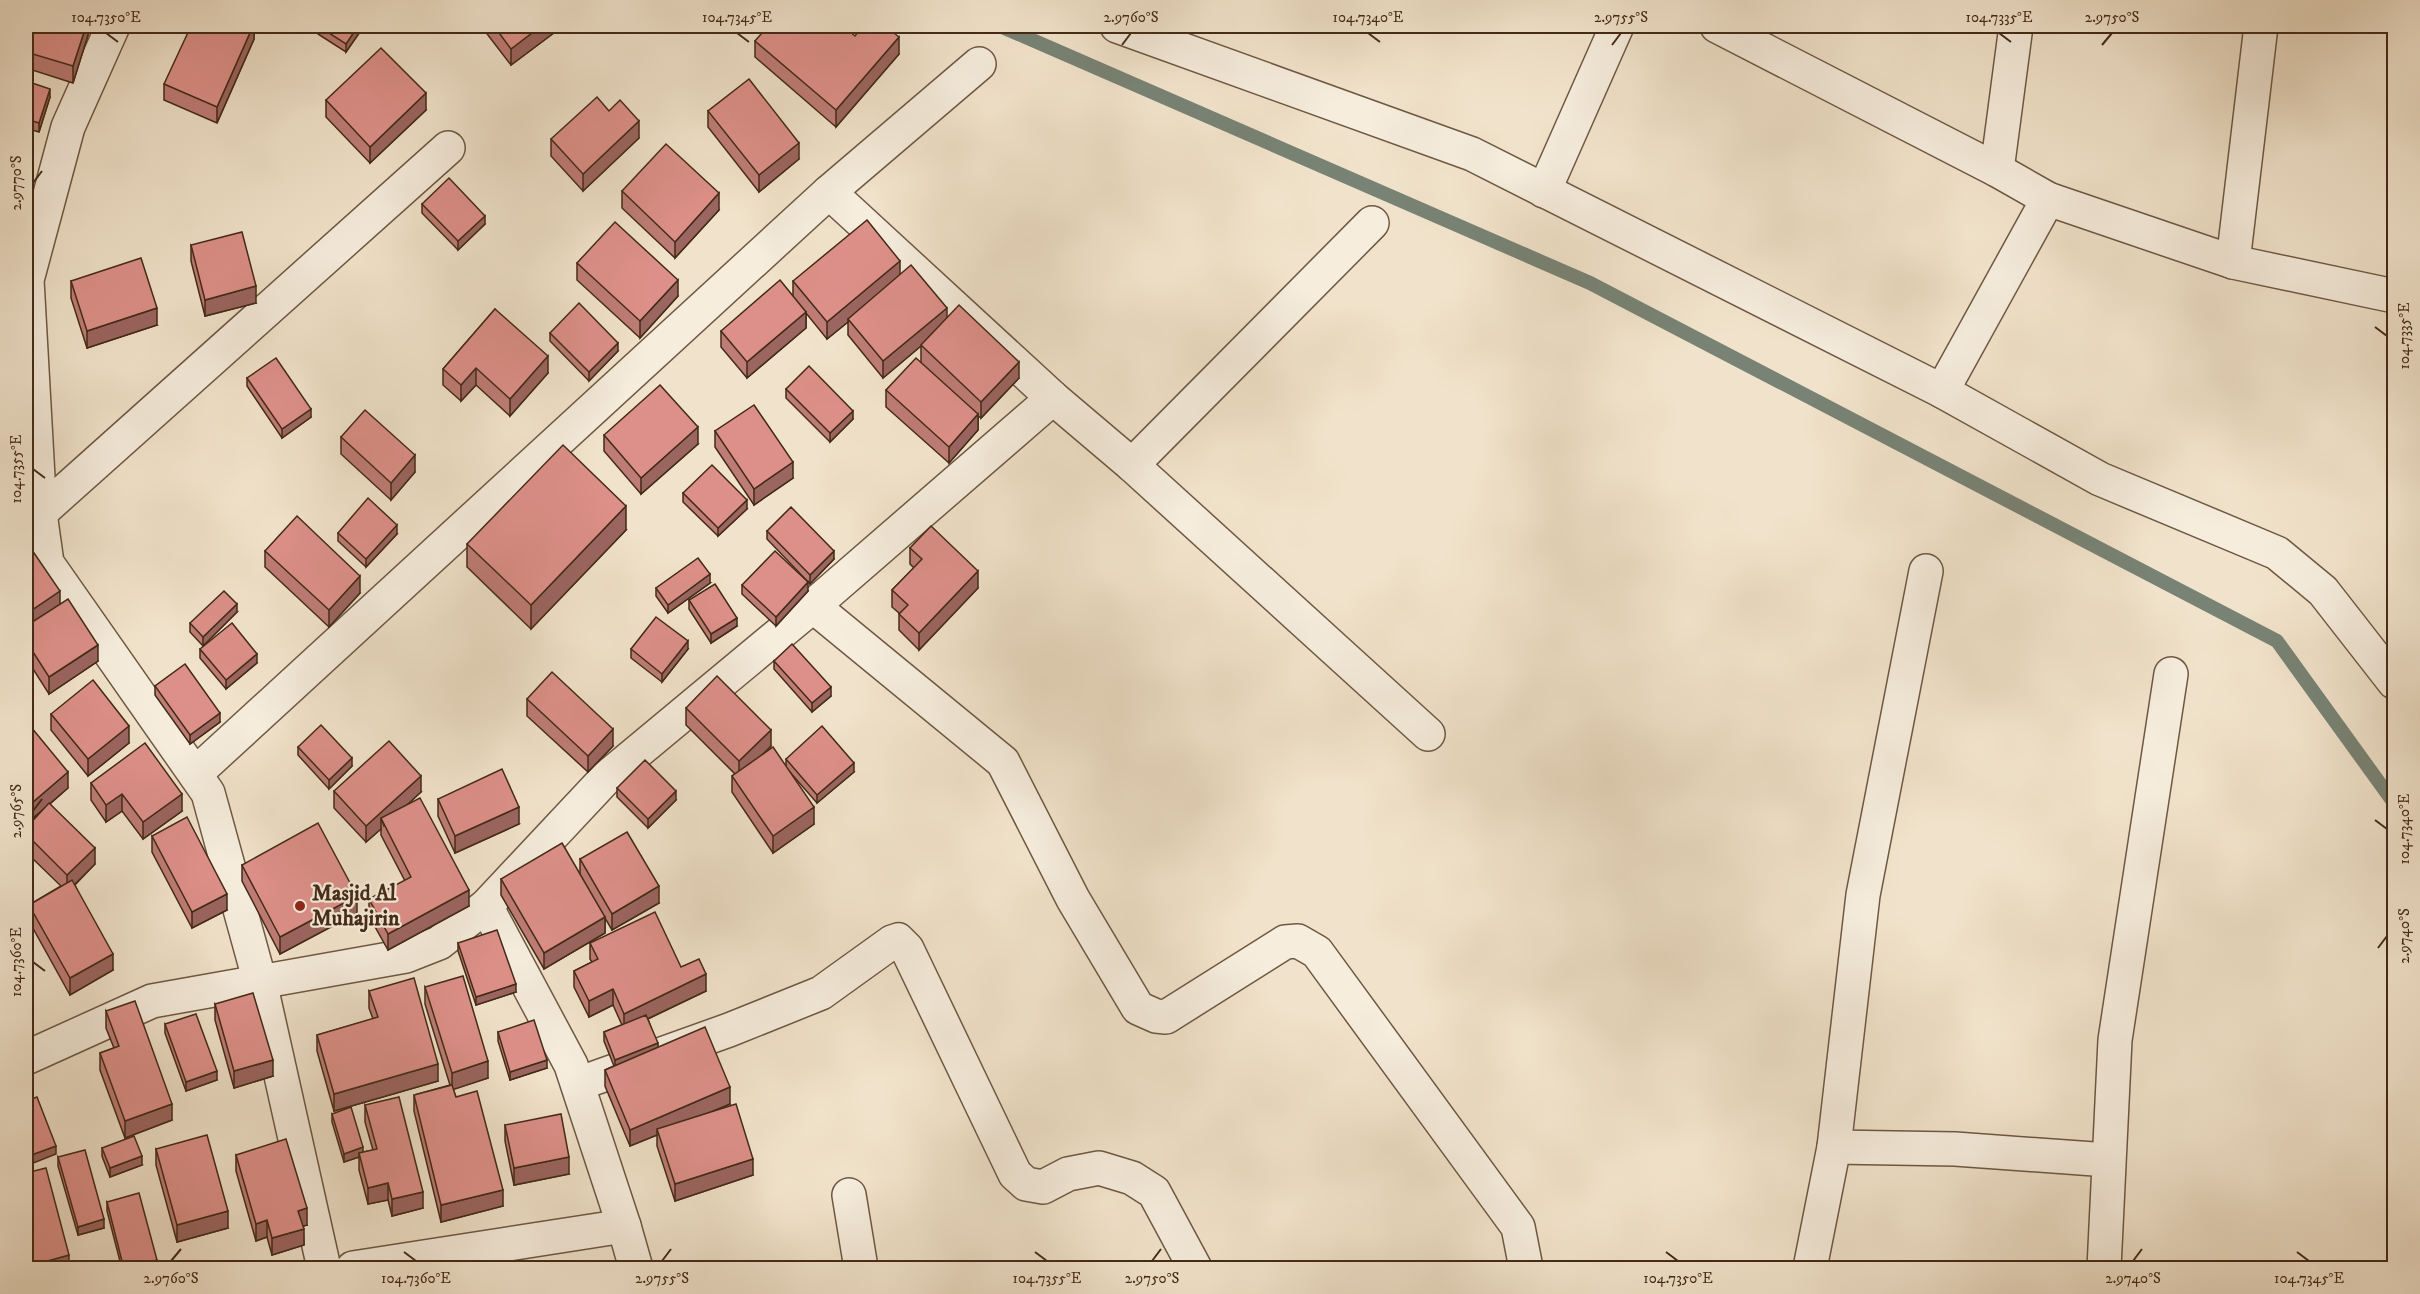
<svg xmlns="http://www.w3.org/2000/svg" width="2420" height="1294" font-family="'IM FELL DW Pica',serif">
<style>
.lines{fill:none;stroke-linecap:round;stroke-linejoin:round}
.stream{stroke:#788375;stroke-width:14}
.minor-casing{stroke:#6e5844;stroke-width:36}
.minor{stroke:#f6eddd;stroke-width:33}
.wall{fill:#be7c76;stroke:#432a17;stroke-width:1.5}
.shaded-wall{fill:#9b6560;stroke:#432a17;stroke-width:1.5}
.building{fill:#dd9089;stroke:#432a17;stroke-width:1.5}
.ticks{fill:none;stroke:#432a17;stroke-width:2}
.poi-dot{fill:#8f2418;stroke:#f6eddd;stroke-width:2}
.labels{text-anchor:middle;dominant-baseline:central;stroke-width:4.5;stroke-linejoin:round;paint-order:stroke}
.poi-label{font-size:22px;font-weight:bold;fill:#432a17;stroke:#f6eddd;text-anchor:start}
.neatline{fill:none;stroke:#432a17;stroke-width:2}
.ticks-label{font-size:15px;text-anchor:middle;fill:#432a17}
</style>
<rect width="100%" height="100%" fill="#f1e3cb"/>
<filter id="stains"><feTurbulence type="fractalNoise" baseFrequency=".00333" numOctaves="4"/><feColorMatrix values="0 0 0 0 .2 0 0 0 0 .09 0 0 0 0 .02 0 0 0 .5 -.17"/></filter>
<radialGradient id="worn" r=".72"><stop offset=".6" stop-color="#630" stop-opacity="0"/><stop offset="1" stop-color="#630" stop-opacity=".3"/></radialGradient>
<g class="lines">
<!-- stream -->
<polyline class="stream" points="1000,26 1590,283 2277,641 2394,803"/>
<defs>
<g id="minor">
<polyline points="113,26 68,127 27,280 40,513 47,563 208,793 260,982 324,1268"/>
<polyline points="1117,26 1472,154 1942,391 2100,479 2277,553 2323,591 2394,682"/>
<polyline points="1717,26 1997,170 2048,199 2233,262 2394,296"/>
<polyline points="1997,170 2016,26"/>
<polyline points="1544,191 1617,26"/>
<polyline points="829,192 1053,398 1132,465 1428,734"/>
<polyline points="2233,262 2261,26"/>
<polyline points="1942,391 2048,199"/>
<polyline points="1132,465 1372,223"/>
<polyline points="40,513 448,148"/>
<polyline points="813,606 1003,762 1073,899 1138,1008 1156,1016 1166,1017 1285,942 1298,941 1317,952 1518,1227 1526,1268"/>
<polyline points="195,774 829,192 979,64"/>
<polyline points="26,1058 152,1001 406,956 439,943 486,906 606,778 813,606 1053,398"/>
<polyline points="578,1084 729,1030 821,993 892,942 898,940 907,949 1015,1174 1026,1184 1043,1187 1068,1174 1099,1168 1132,1178 1154,1192 1195,1268"/>
<polyline points="1834,1147 1955,1149 2108,1160"/>
<polyline points="849,1195 861,1268"/>
<polyline points="624,1226 636,1268"/>
<polyline points="353,1268 624,1226 571,1065 486,906"/>
<polyline points="1810,1268 1834,1147 1863,895 1926,571"/>
<polyline points="2104,1268 2115,1040 2171,674"/>
</g>
</defs>
<!-- minor casing -->
<use href="#minor" class="minor-casing"/>
<!-- minor -->
<use href="#minor" class="minor"/>
</g>
<!-- wall -->
<g class="wall">
<polygon points="89,26 89,32 73,83 26,68 26,27"/>
<polygon points="254,26 254,39 217,123 164,100 164,84"/>
<polygon points="318,26 364,26 346,52 318,34"/>
<polygon points="481,26 563,26 511,65"/>
<polygon points="855,36 899,54 836,127 755,57 755,41"/>
<polygon points="26,81 50,97 39,132 26,128"/>
<polygon points="326,100 426,110 370,163 326,117"/>
<polygon points="609,111 639,138 583,191 551,156 551,139"/>
<polygon points="708,111 799,159 759,192 708,127"/>
<polygon points="622,191 719,210 675,258 622,208"/>
<polygon points="422,204 485,224 458,250 422,213"/>
<polygon points="191,245 256,303 205,316 191,261"/>
<polygon points="577,263 678,296 640,338 577,280"/>
<polygon points="900,274 947,318 1019,378 981,418 978,416 978,430 949,463 886,407 886,390 921,362 921,346 883,378 848,335 848,322 827,339 806,313 806,328 747,378 721,347 721,331 793,296 793,281"/>
<polygon points="71,281 157,325 87,348 71,298"/>
<polygon points="495,309 548,373 510,416 476,385 461,401 443,385 443,369"/>
<polygon points="550,333 618,351 589,381 550,341"/>
<polygon points="247,378 311,417 282,438 247,386"/>
<polygon points="786,389 853,419 830,442 786,398"/>
<polygon points="715,431 793,478 754,505 715,447"/>
<polygon points="604,435 698,444 641,494 604,451"/>
<polygon points="341,437 415,472 391,500 341,454"/>
<polygon points="683,493 747,509 718,536 683,502"/>
<polygon points="626,530 531,629 467,567 467,544"/>
<polygon points="767,531 834,559 810,584 767,539"/>
<polygon points="338,533 397,534 366,567 338,541"/>
<polygon points="910,548 978,588 919,650 899,630 899,613 892,607 892,590 914,568 910,564"/>
<polygon points="265,551 360,593 329,627 265,567"/>
<polygon points="26,555 60,604 98,661 49,694 26,658"/>
<polygon points="710,583 668,613 656,596 656,588"/>
<polygon points="742,585 808,591 776,626 742,594"/>
<polygon points="689,600 737,626 711,643 689,609"/>
<polygon points="237,612 203,646 190,632 190,623"/>
<polygon points="200,649 257,663 226,689 200,658"/>
<polygon points="631,649 688,649 662,682 631,658"/>
<polygon points="774,661 831,696 812,712 774,669"/>
<polygon points="155,686 220,722 190,744 155,695"/>
<polygon points="527,699 613,746 588,772 527,716"/>
<polygon points="686,708 771,746 763,754 786,766 786,759 854,772 817,803 789,771 814,824 773,853 732,792 732,776 735,774 686,725"/>
<polygon points="51,714 129,743 88,776 51,730"/>
<polygon points="26,732 68,788 50,804 95,864 75,885 113,970 70,995 29,921 29,905 61,886 31,857 31,863 26,869 26,828 43,810 26,824"/>
<polygon points="298,747 352,766 329,789 298,755"/>
<polygon points="91,783 182,811 143,839 122,811 106,822 91,800"/>
<polygon points="617,788 676,800 648,828 617,797"/>
<polygon points="334,791 421,792 409,803 469,906 388,950 369,916 369,899 405,881 381,835 381,829 366,842 334,808"/>
<polygon points="438,799 519,824 455,853 438,816"/>
<polygon points="152,836 227,910 192,928 152,852"/>
<polygon points="580,859 659,903 612,930 605,918 605,933 544,969 501,895 501,879 580,875"/>
<polygon points="242,865 357,913 280,954 242,881"/>
<polygon points="458,943 516,992 476,1005 458,951"/>
<polygon points="590,943 681,967 706,991 648,1019 658,1047 730,1104 713,1111 753,1175 675,1201 657,1146 657,1135 630,1146 605,1086 605,1070 614,1066 604,1041 604,1032 622,1025 613,1005 589,1017 574,987 574,971 592,962 590,959"/>
<polygon points="425,987 488,1078 453,1089 456,1097 503,1206 441,1222 414,1111 414,1095 450,1085 425,1004"/>
<polygon points="369,991 438,1081 334,1111 317,1051 317,1035 373,1019 369,1008"/>
<polygon points="215,1004 273,1076 234,1088 215,1020"/>
<polygon points="106,1011 172,1120 125,1138 100,1070 100,1053 114,1048 106,1028"/>
<polygon points="165,1024 217,1080 186,1091 165,1033"/>
<polygon points="498,1032 547,1068 510,1080 498,1041"/>
<polygon points="365,1105 423,1208 392,1216 388,1200 368,1204 359,1170 359,1157 344,1162 332,1122 332,1114 363,1152 373,1150 365,1122"/>
<polygon points="505,1125 569,1174 514,1185 505,1141"/>
<polygon points="102,1148 142,1165 110,1177 102,1156"/>
<polygon points="156,1149 228,1228 177,1242 156,1165"/>
<polygon points="236,1155 307,1225 303,1226 304,1245 272,1255 267,1237 256,1241 236,1171"/>
<polygon points="58,1157 104,1228 78,1235 58,1166"/>
<polygon points="107,1202 157,1269 122,1269 107,1211"/>
</g>
<!-- shaded-wall -->
<g class="shaded-wall">
<polygon points="86,26 89,26 89,32 73,83 73,66"/>
<polygon points="253,26 254,26 254,39 217,123 217,107"/>
<polygon points="358,26 364,26 346,52 346,44"/>
<polygon points="541,26 563,26 511,65 511,49"/>
<polygon points="899,37 899,54 836,127 836,110"/>
<polygon points="50,89 50,97 39,132 39,123"/>
<polygon points="426,93 426,110 370,163 370,147"/>
<polygon points="639,121 639,138 583,191 583,174"/>
<polygon points="799,143 799,159 759,192 759,175"/>
<polygon points="719,193 719,210 675,258 675,242"/>
<polygon points="485,216 485,224 458,250 458,241"/>
<polygon points="900,261 900,278 848,319 848,322 827,339 827,322"/>
<polygon points="678,280 678,296 640,338 640,321"/>
<polygon points="256,286 256,303 205,316 205,300"/>
<polygon points="157,308 157,325 87,348 87,331"/>
<polygon points="947,308 947,324 883,378 883,361"/>
<polygon points="806,312 806,328 747,378 747,362"/>
<polygon points="618,343 618,351 589,381 589,372"/>
<polygon points="548,356 548,373 510,416 510,399"/>
<polygon points="1019,362 1019,378 981,418 981,402"/>
<polygon points="476,368 476,385 461,401 461,385"/>
<polygon points="311,409 311,417 282,438 282,429"/>
<polygon points="853,411 853,419 830,442 830,433"/>
<polygon points="978,414 978,430 949,463 949,447"/>
<polygon points="698,427 698,444 641,494 641,478"/>
<polygon points="415,455 415,472 391,500 391,483"/>
<polygon points="793,462 793,478 754,505 754,489"/>
<polygon points="747,500 747,509 718,536 718,528"/>
<polygon points="626,506 626,530 531,629 531,605"/>
<polygon points="397,525 397,534 366,567 366,559"/>
<polygon points="834,551 834,559 810,584 810,575"/>
<polygon points="978,571 978,588 919,650 919,633"/>
<polygon points="710,574 710,583 668,613 668,605"/>
<polygon points="360,576 360,593 329,627 329,610"/>
<polygon points="808,582 808,591 776,626 776,617"/>
<polygon points="60,591 60,608 26,630 26,614"/>
<polygon points="237,604 237,612 203,646 203,637"/>
<polygon points="737,618 737,626 711,643 711,634"/>
<polygon points="688,641 688,649 662,682 662,674"/>
<polygon points="98,645 98,661 49,694 49,677"/>
<polygon points="257,654 257,663 226,689 226,680"/>
<polygon points="831,687 831,696 812,712 812,703"/>
<polygon points="220,713 220,722 190,744 190,735"/>
<polygon points="31,716 31,725 26,730 26,721"/>
<polygon points="129,726 129,743 88,776 88,759"/>
<polygon points="613,729 613,746 588,772 588,756"/>
<polygon points="771,730 771,746 739,778 739,761"/>
<polygon points="352,758 352,766 329,789 329,780"/>
<polygon points="854,763 854,772 817,803 817,795"/>
<polygon points="68,772 68,788 26,824 26,808"/>
<polygon points="421,776 421,792 384,826 381,818 381,829 366,842 366,826"/>
<polygon points="676,791 676,800 648,828 648,819"/>
<polygon points="122,794 122,811 106,822 106,805"/>
<polygon points="182,794 182,811 143,839 143,822"/>
<polygon points="519,807 519,824 455,853 455,836"/>
<polygon points="814,807 814,824 773,853 773,836"/>
<polygon points="31,846 31,863 26,869 26,852"/>
<polygon points="95,848 95,864 67,892 67,875"/>
<polygon points="659,886 659,903 612,930 612,914"/>
<polygon points="469,890 469,906 388,950 388,934"/>
<polygon points="227,894 227,910 192,928 192,912"/>
<polygon points="357,896 357,913 280,954 280,937"/>
<polygon points="605,917 605,933 544,969 544,953"/>
<polygon points="28,939 28,956 26,957 26,940"/>
<polygon points="113,954 113,970 70,995 70,978"/>
<polygon points="706,974 706,991 624,1030 624,1014"/>
<polygon points="516,984 516,992 476,1005 476,997"/>
<polygon points="613,989 613,1005 589,1017 589,1001"/>
<polygon points="658,1043 658,1052 615,1068 615,1060"/>
<polygon points="273,1060 273,1076 234,1088 234,1071"/>
<polygon points="547,1060 547,1068 510,1080 510,1072"/>
<polygon points="488,1061 488,1078 452,1090 452,1073"/>
<polygon points="438,1064 438,1081 334,1111 334,1094"/>
<polygon points="217,1071 217,1080 186,1091 186,1082"/>
<polygon points="730,1087 730,1104 659,1134 657,1129 657,1135 630,1146 630,1130"/>
<polygon points="172,1104 172,1120 125,1138 125,1121"/>
<polygon points="56,1146 56,1154 26,1166 26,1157"/>
<polygon points="363,1147 363,1156 359,1153 359,1157 344,1162 344,1154"/>
<polygon points="142,1156 142,1165 110,1177 110,1168"/>
<polygon points="569,1157 569,1174 514,1185 514,1168"/>
<polygon points="753,1159 753,1175 675,1201 675,1184"/>
<polygon points="388,1183 388,1200 368,1204 368,1188"/>
<polygon points="503,1190 503,1206 441,1222 441,1205"/>
<polygon points="423,1192 423,1208 392,1216 392,1199"/>
<polygon points="307,1208 307,1225 298,1228 298,1211"/>
<polygon points="228,1211 228,1228 177,1242 177,1225"/>
<polygon points="104,1219 104,1228 78,1235 78,1227"/>
<polygon points="267,1220 267,1237 256,1241 256,1224"/>
<polygon points="304,1229 304,1245 272,1255 272,1238"/>
<polygon points="69,1255 69,1269 26,1269 26,1267"/>
<polygon points="157,1260 157,1269 126,1269"/>
</g>
<!-- building -->
<g class="building">
<polygon points="26,26 86,26 73,66 26,52"/>
<polygon points="191,26 253,26 217,107 164,84"/>
<polygon points="318,26 358,26 346,44"/>
<polygon points="494,26 541,26 511,49"/>
<polygon points="768,26 843,26 855,36 863,26 885,26 899,37 836,110 755,41"/>
<polygon points="381,48 426,93 370,147 326,100"/>
<polygon points="749,79 799,143 759,175 708,111"/>
<polygon points="26,81 50,89 39,123 26,119"/>
<polygon points="597,97 609,111 620,100 639,121 583,174 551,139"/>
<polygon points="666,144 719,193 675,242 622,191"/>
<polygon points="449,178 485,216 458,241 422,204"/>
<polygon points="867,220 900,261 827,322 793,281"/>
<polygon points="615,222 678,280 640,321 577,263"/>
<polygon points="242,232 256,286 205,300 191,245"/>
<polygon points="141,258 157,308 87,331 71,281"/>
<polygon points="911,265 947,308 883,361 848,319"/>
<polygon points="780,280 806,312 747,362 721,331"/>
<polygon points="579,303 618,343 589,372 550,333"/>
<polygon points="959,305 1019,362 981,402 921,345"/>
<polygon points="495,309 548,356 510,399 476,368 461,385 443,369"/>
<polygon points="276,358 311,409 282,429 247,378"/>
<polygon points="916,358 978,414 949,447 886,390"/>
<polygon points="809,366 853,411 830,433 786,389"/>
<polygon points="660,385 698,427 641,478 604,435"/>
<polygon points="754,405 793,462 754,489 715,431"/>
<polygon points="365,410 415,455 391,483 341,437"/>
<polygon points="563,445 626,506 531,605 467,544"/>
<polygon points="712,465 747,500 718,528 683,493"/>
<polygon points="368,498 397,525 366,559 338,533"/>
<polygon points="791,507 834,551 810,575 767,531"/>
<polygon points="297,516 360,576 329,610 265,551"/>
<polygon points="931,526 978,571 919,633 899,614 908,605 892,590 922,559 910,548"/>
<polygon points="32,550 60,591 26,614 26,555"/>
<polygon points="775,551 808,582 776,617 742,585"/>
<polygon points="698,558 710,574 668,605 656,588"/>
<polygon points="715,584 737,618 711,634 689,600"/>
<polygon points="224,591 237,604 203,637 190,623"/>
<polygon points="68,599 98,645 49,677 26,641 26,626"/>
<polygon points="656,617 688,641 662,674 631,649"/>
<polygon points="232,623 257,654 226,680 200,649"/>
<polygon points="792,644 831,687 812,703 774,661"/>
<polygon points="185,664 220,713 190,735 155,686"/>
<polygon points="552,672 613,729 588,756 527,699"/>
<polygon points="717,676 771,730 739,761 686,708"/>
<polygon points="93,680 129,726 88,759 51,714"/>
<polygon points="26,709 31,716 26,721"/>
<polygon points="321,725 352,758 329,780 298,747"/>
<polygon points="822,726 854,763 817,795 786,759"/>
<polygon points="31,727 68,772 26,808 26,732"/>
<polygon points="389,741 421,776 366,826 334,791"/>
<polygon points="145,743 182,794 143,822 122,794 106,805 91,783"/>
<polygon points="773,747 814,807 773,836 732,776"/>
<polygon points="645,760 676,791 648,819 617,788"/>
<polygon points="502,769 519,807 455,836 438,799"/>
<polygon points="420,798 469,890 388,934 369,899 411,877 381,818"/>
<polygon points="49,803 95,848 67,875 26,834 26,828"/>
<polygon points="187,817 227,894 192,912 152,836"/>
<polygon points="318,823 357,896 280,937 242,865"/>
<polygon points="627,832 659,886 612,914 580,859"/>
<polygon points="26,840 31,846 26,852"/>
<polygon points="562,843 605,917 544,953 501,879"/>
<polygon points="72,880 113,954 70,978 29,905"/>
<polygon points="655,912 681,967 699,959 706,974 624,1014 613,989 589,1001 574,971 598,959 590,943"/>
<polygon points="497,930 516,984 476,997 458,943"/>
<polygon points="463,976 488,1061 452,1073 425,987"/>
<polygon points="414,978 438,1064 334,1094 317,1035 378,1017 369,991"/>
<polygon points="253,993 273,1060 234,1071 215,1004"/>
<polygon points="135,1001 172,1104 125,1121 100,1053 119,1046 106,1011"/>
<polygon points="196,1014 217,1071 186,1082 165,1024"/>
<polygon points="646,1015 658,1043 615,1060 604,1032"/>
<polygon points="534,1020 547,1060 510,1072 498,1032"/>
<polygon points="705,1027 730,1087 630,1130 605,1070"/>
<polygon points="452,1085 456,1097 477,1091 503,1190 441,1205 414,1095"/>
<polygon points="37,1097 56,1146 26,1157 26,1101"/>
<polygon points="399,1097 423,1192 392,1199 388,1183 368,1188 359,1153 377,1149 365,1105"/>
<polygon points="736,1104 753,1159 675,1184 657,1129"/>
<polygon points="351,1107 363,1147 344,1154 332,1114"/>
<polygon points="561,1114 569,1157 514,1168 505,1125"/>
<polygon points="207,1135 228,1211 177,1225 156,1149"/>
<polygon points="134,1136 142,1156 110,1168 102,1148"/>
<polygon points="286,1139 307,1208 298,1211 304,1229 272,1238 267,1220 256,1224 236,1155"/>
<polygon points="85,1150 104,1219 78,1227 58,1157"/>
<polygon points="46,1168 69,1255 26,1267 26,1173"/>
<polygon points="139,1193 157,1260 124,1269 107,1202"/>
</g>
<!-- ticks -->
<path class="ticks" d="M 106,33 L 118,42M 737,33 L 749,42M 1368,33 L 1380,42M 1999,33 L 2011,42M 1122,45 L 1131,33M 1612,45 L 1621,33M 2102,45 L 2112,33M 33,183 L 42,171M 2375,327 L 2387,336M 33,469 L 45,478M 33,811 L 42,799M 2375,820 L 2387,829M 2378,948 L 2387,936M 33,962 L 45,971M 404,1252 L 416,1261M 1035,1252 L 1047,1261M 1666,1252 L 1678,1261M 2297,1252 L 2309,1261M 171,1261 L 181,1249M 662,1261 L 671,1249M 1152,1261 L 1161,1249M 2133,1261 L 2142,1249"/>
<!-- markers -->
<circle class="poi-dot" cx="300" cy="906" r="6"/>
<g class="labels">
<!-- poi labels -->
<g class="poi-label">
<text x="312" y="893">Masjid Al<tspan x="312" dy="25">Muhajirin</tspan></text>
</g>
</g>
<!-- margin -->
<rect width="2420" height="1294" fill="none" stroke="#f1e3cb" stroke-width="66"/>
<rect x="33" y="33" width="2354" height="1228" class="neatline"/>
<g class="ticks-label">
<text x="106" y="22">104.7350°E</text>
<text x="737" y="22">104.7345°E</text>
<text x="1131" y="22">2.9760°S</text>
<text x="1368" y="22">104.7340°E</text>
<text x="1621" y="22">2.9755°S</text>
<text x="1999" y="22">104.7335°E</text>
<text x="2112" y="22">2.9750°S</text>
<text transform="translate(16 183) rotate(-90)" y="5">2.9770°S</text>
<text transform="translate(2404 336) rotate(-90)" y="5">104.7335°E</text>
<text transform="translate(16 469) rotate(-90)" y="5">104.7355°E</text>
<text transform="translate(16 811) rotate(-90)" y="5">2.9765°S</text>
<text transform="translate(2404 829) rotate(-90)" y="5">104.7340°E</text>
<text transform="translate(2404 936) rotate(-90)" y="5">2.9740°S</text>
<text transform="translate(16 962) rotate(-90)" y="5">104.7360°E</text>
<text x="171" y="1283">2.9760°S</text>
<text x="416" y="1283">104.7360°E</text>
<text x="662" y="1283">2.9755°S</text>
<text x="1047" y="1283">104.7355°E</text>
<text x="1152" y="1283">2.9750°S</text>
<text x="1678" y="1283">104.7350°E</text>
<text x="2133" y="1283">2.9740°S</text>
<text x="2309" y="1283">104.7345°E</text>
</g>
<rect width="100%" height="100%" filter="url(#stains)"/>
<rect width="100%" height="100%" fill="url(#worn)"/>
</svg>
